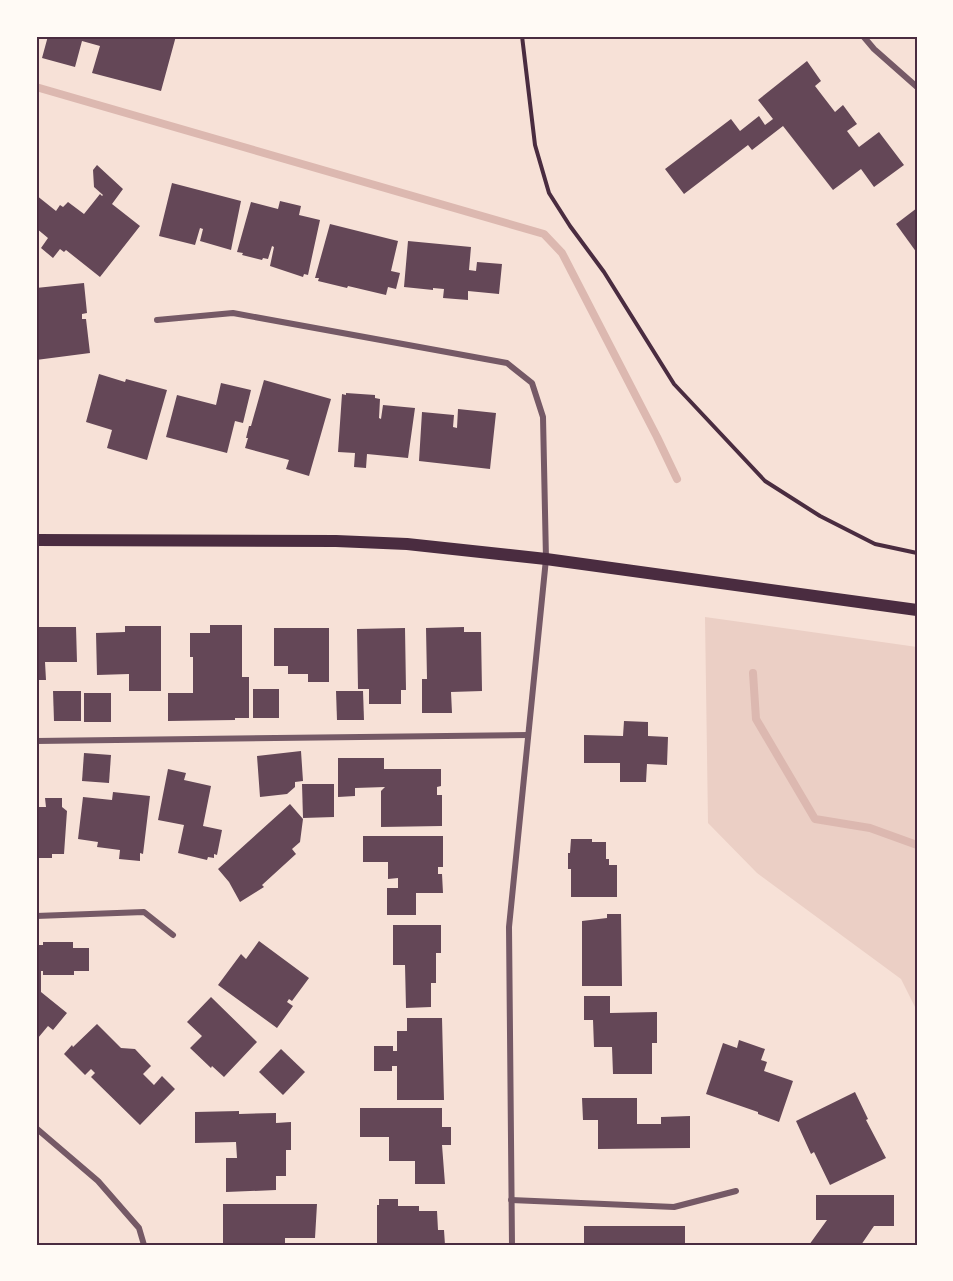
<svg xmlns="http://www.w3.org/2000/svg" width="953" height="1281" font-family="'PT Sans',sans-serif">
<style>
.green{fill:#ebcfc5}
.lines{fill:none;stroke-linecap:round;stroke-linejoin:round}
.stream{stroke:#dcb8b0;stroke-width:8}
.building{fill:#644757}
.path{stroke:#4a2c40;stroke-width:4}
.minor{stroke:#755966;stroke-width:6}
.secondary{stroke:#4a2c40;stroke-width:12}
.neatline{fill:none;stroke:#4a2c40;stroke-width:2}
</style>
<rect width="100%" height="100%" fill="#f7e1d7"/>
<!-- green -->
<polygon class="green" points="705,617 917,647 917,1011 901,979 757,873 708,823"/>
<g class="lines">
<!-- stream -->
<g class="stream">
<polyline points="36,87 544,234 562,253 657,437 677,479"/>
<polyline points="753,673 756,719 815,819 870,828 917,845"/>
</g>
</g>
<!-- building -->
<g class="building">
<polygon points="48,36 176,36 161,91 92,73 100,46 82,41 75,67 42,58"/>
<polygon points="807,61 821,81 815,86 835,112 843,105 857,124 847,131 859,147 879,132 904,165 874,187 861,169 833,190 783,126 752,150 748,145 684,194 665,169 731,119 740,131 759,116 765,125 773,119 758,100"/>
<polygon points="97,165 123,189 112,204 140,226 100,277 66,250 64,252 60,249 53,258 41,248 48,238 36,228 36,195 56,211 60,205 63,207 68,202 84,214 100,194 102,196 103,195 94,187 93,170"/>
<polygon points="172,183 241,201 231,250 200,241 203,229 200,228 195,245 159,236"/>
<polygon points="280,201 301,206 299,215 320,220 308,275 304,274 303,277 270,266 274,247 272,246 268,259 263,258 262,260 242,255 243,253 237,252 251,202 278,209"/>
<polygon points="917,208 917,253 896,224"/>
<polygon points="330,224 398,241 391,271 400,273 396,289 388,287 386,295 348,286 347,288 318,281 319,278 315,278"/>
<polygon points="408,241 471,247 469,270 476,271 477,262 502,264 499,294 468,291 468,300 443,298 444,289 433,288 433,290 404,287"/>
<polygon points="84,283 87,313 82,314 82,319 86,319 90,353 36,360 36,288"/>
<polygon points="99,374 125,382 126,379 167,390 147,460 107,448 112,430 86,422"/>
<polygon points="264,380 331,399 309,476 286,469 289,460 245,448 248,438 246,438 249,426 251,426"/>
<polygon points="221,383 251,390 243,423 235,421 227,453 166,437 177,395 216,405"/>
<polygon points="346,393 375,395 375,398 380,399 379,418 381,419 383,405 415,408 408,458 367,454 366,468 354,467 355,453 338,452 342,394 346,395"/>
<polygon points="458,409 496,413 490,469 419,461 422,412 454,415 453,427 457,428"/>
<polygon points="210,625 242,625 242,677 249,677 249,718 235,718 235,720 168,721 168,693 193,693 193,657 190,657 190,633 210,633"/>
<polygon points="125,626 161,626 161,691 129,691 129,674 97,675 96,633 125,632"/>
<polygon points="36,627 76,627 77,662 45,662 46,680 36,680"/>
<polygon points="464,627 464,632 481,632 482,691 451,692 452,713 422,713 422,679 427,679 426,628"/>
<polygon points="274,628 329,628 329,682 308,682 308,674 288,674 288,666 274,666"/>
<polygon points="405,628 406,690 401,690 401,704 369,704 369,689 358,689 357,629"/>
<rect x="253" y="689" width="26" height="29"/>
<polygon points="53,691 81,691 81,721 54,721"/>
<polygon points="336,691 363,691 364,720 337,720"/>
<rect x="84" y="693" width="27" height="29"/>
<polygon points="624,721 648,722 648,736 668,737 667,765 647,764 646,782 620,782 620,763 584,763 584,735 623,736"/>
<polygon points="301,751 303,781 295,782 295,787 287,794 260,797 257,756"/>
<polygon points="84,753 111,755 109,783 82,781"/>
<polygon points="338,758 384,758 384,769 441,769 441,786 437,787 437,795 442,795 442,826 381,827 381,791 385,787 355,788 355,796 338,797"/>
<polygon points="168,769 186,773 184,780 211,786 203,826 222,830 217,855 214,854 214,858 208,857 207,860 178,853 184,825 158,820"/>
<polygon points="302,784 334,784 334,817 303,818"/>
<polygon points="113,792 150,796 143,854 140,853 140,861 119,859 120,850 97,847 98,842 78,839 83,797 112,800"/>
<polygon points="45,798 62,798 62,807 67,811 64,854 52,854 52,858 36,858 36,807 46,807"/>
<polygon points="290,804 303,819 300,842 292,849 296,854 262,885 264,887 240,902 229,882 218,869"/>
<polygon points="363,836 443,836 443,867 438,867 438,874 442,874 443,893 416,893 416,915 387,915 387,888 398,888 398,878 388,879 388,862 363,862"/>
<polygon points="571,839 592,839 592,842 606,842 606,859 609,859 609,865 617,865 617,897 571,897 571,869 568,869 568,853 570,853"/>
<polygon points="607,914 621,914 622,986 582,986 582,921 607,918"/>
<polygon points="393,925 441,925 441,953 436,953 436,983 431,983 431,1007 406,1008 405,965 393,965"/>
<polygon points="259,941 309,978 292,1001 289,999 287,1002 293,1006 277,1028 218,985 241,954 246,959"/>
<polygon points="43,942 73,942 73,948 89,948 89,971 74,971 74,975 43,975 43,971 41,971 41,992 67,1013 53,1030 48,1026 38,1038 36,1037 36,945 43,945"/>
<polygon points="584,996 610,996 610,1013 657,1012 657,1043 652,1043 652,1074 613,1074 612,1047 594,1047 593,1020 584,1020"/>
<polygon points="211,997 257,1042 224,1077 212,1066 211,1068 190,1048 202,1036 187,1022"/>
<polygon points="407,1018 442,1018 444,1100 397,1100 397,1066 392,1066 392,1071 374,1071 374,1046 393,1046 393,1051 397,1051 397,1031 407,1031"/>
<polygon points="97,1024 121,1048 135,1049 151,1066 143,1074 154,1085 162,1076 175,1089 140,1125 91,1077 95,1073 91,1069 85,1075 64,1054 72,1045 73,1047"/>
<polygon points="739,1040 765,1049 761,1060 767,1062 764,1071 793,1081 779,1122 758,1114 758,1112 706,1094 723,1043 737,1048"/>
<polygon points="281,1049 305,1072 283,1095 259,1072"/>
<polygon points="855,1092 868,1119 866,1120 886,1158 830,1185 814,1152 811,1154 796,1121"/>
<polygon points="582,1098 637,1098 637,1124 661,1124 661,1117 690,1116 690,1148 598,1149 598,1120 583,1120"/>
<polygon points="360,1108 442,1108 442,1127 451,1127 451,1145 442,1145 445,1184 415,1184 415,1161 389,1161 389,1137 360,1137"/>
<polygon points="239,1111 239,1114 276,1113 276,1123 291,1122 291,1150 286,1150 286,1176 276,1176 276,1190 226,1192 226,1158 237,1158 236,1142 195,1143 195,1112"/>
<polygon points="816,1195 894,1195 894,1226 874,1226 861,1245 809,1245 827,1220 816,1220"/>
<polygon points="379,1199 398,1199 398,1206 419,1206 419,1211 437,1211 438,1230 444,1230 445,1245 377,1245 377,1205 379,1205"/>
<polygon points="223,1204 317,1204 315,1238 285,1238 285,1245 223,1245"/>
<rect x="584" y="1226" width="101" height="19"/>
</g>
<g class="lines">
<!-- path -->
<polyline class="path" points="522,36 535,145 549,193 570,226 604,272 674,384 765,481 820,516 875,544 917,553"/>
<!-- minor -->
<g class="minor">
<polyline points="863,36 874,49 917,87"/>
<polyline points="157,320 233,313 507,363 532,383 543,417 546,559 509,927 512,1245"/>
<polyline points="36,741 528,735"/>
<polyline points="36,916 144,912 173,935"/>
<polyline points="36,1128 98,1181 139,1228 144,1245"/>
<polyline points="511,1200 674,1207 736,1191"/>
</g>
<!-- secondary -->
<polyline class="secondary" points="36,540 336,541 407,544 546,559 917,610"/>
</g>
<!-- border -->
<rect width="953" height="1281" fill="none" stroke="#fffaf5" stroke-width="75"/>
<rect x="38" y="38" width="878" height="1206" class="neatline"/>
</svg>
